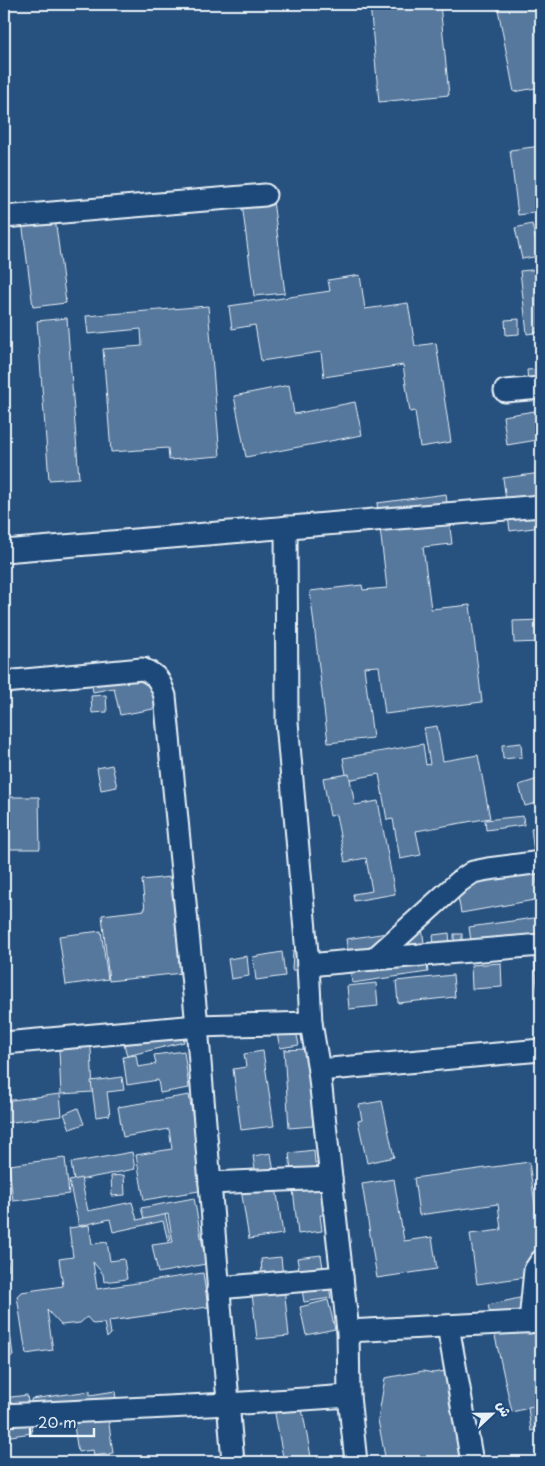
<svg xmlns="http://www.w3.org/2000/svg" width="545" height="1466" font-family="'Playpen Sans','Playpen Sans Arabic',sans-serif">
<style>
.building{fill:#57789d;stroke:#e8f1f8}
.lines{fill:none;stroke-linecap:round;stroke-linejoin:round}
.minor-casing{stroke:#e8f1f8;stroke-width:25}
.minor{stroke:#1f4a7a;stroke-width:21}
</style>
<rect width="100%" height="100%" fill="#27517f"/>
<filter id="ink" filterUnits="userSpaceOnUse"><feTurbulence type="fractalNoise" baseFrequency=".02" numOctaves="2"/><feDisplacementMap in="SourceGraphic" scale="10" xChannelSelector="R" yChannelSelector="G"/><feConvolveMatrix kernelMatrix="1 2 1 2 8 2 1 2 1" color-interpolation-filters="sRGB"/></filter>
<g filter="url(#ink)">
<!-- building -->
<g class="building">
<polygon points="370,4 440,4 449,95 379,102"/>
<polygon points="497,4 541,4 541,87 514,92"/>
<polygon points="541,146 541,212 518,215 510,150"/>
<polygon points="271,185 285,293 254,296 240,189"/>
<polygon points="53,202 66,303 33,307 20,206"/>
<polygon points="532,224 539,256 522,259 515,228"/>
<polygon points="541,269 541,332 527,334 520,271"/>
<polygon points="360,275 365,309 408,303 415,346 436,343 451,442 420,447 415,411 410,412 403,365 324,377 321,352 261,361 255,325 232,329 229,306 330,291 328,280"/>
<polygon points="208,306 220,456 169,460 168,448 111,452 103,349 142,346 141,329 88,334 86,316"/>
<polygon points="67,318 79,478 49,480 37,321"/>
<polygon points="519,319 519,334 506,335 505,320"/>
<polygon points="541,369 541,392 529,393 527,370"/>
<polygon points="289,385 294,414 355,402 362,435 246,457 234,396"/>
<polygon points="541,410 541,454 539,454 537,440 507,445 503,416"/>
<polygon points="541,473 541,527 510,531 503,478"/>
<polygon points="446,494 452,544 423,547 431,609 470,605 482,702 385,714 379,666 364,667 373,738 328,743 310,591 362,585 363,590 387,588 377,503"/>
<polygon points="541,620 541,642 514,643 513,621"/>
<polygon points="149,657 159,708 120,715 114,688 93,692 89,668"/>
<polygon points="106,695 107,712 92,713 91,696"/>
<polygon points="437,726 443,761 478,755 490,818 416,831 421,855 400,859 393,819 387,820 379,774 347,780 343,758 423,744 426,765 430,764 424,728"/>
<polygon points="521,743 522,757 503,759 502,745"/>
<polygon points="112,765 117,787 101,790 97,768"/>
<polygon points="349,774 355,805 378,801 395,894 354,901 353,894 372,891 366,858 345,862 336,815 330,816 323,778"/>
<polygon points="541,778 541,802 525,806 519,785"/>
<polygon points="4,797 39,797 40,849 4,849"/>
<polygon points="523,816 524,825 486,830 485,820"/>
<polygon points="541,827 541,861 535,862 531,828"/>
<polygon points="532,855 540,899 461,913 456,885"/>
<polygon points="170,877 182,973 109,981 102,915 145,910 142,880"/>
<polygon points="541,917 541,993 538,994 533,948 473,956 469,927"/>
<polygon points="422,928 428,972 352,983 346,939"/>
<polygon points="101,931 108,979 66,985 59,936"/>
<polygon points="449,933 451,954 435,956 433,935"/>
<rect x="454" y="934" width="8" height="18"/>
<polygon points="293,951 306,951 304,970 292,970"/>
<polygon points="282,952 285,976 256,980 253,957"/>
<polygon points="247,956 249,976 231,979 228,959"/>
<polygon points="501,963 502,987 472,989 471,965"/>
<polygon points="453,975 455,997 398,1003 396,981"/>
<polygon points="376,983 378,1006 349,1009 347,986"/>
<polygon points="179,1022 184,1042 127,1056 122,1036"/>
<polygon points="295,1026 299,1045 280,1048 276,1029"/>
<polygon points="90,1027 93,1092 61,1094 58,1028"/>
<polygon points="305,1049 306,1060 315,1059 319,1113 312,1113 313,1126 289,1128 284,1050"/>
<polygon points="184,1051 189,1088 160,1093 158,1080 127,1085 123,1057 136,1055 138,1067 156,1064 154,1055"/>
<polygon points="263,1051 274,1126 241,1130 233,1069 246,1067 244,1054"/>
<polygon points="122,1077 124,1090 107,1092 110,1115 96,1117 91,1081"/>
<polygon points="60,1094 62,1116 4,1123 4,1101"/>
<polygon points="189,1095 205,1190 144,1200 136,1155 172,1149 169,1129 123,1137 118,1107"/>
<polygon points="382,1101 394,1157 367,1163 358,1121 362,1120 359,1105"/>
<polygon points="78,1108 84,1124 70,1129 64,1114"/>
<polygon points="314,1150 315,1163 321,1163 328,1215 320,1215 322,1231 298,1234 289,1153"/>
<polygon points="132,1152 135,1169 74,1181 71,1163"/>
<polygon points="271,1153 283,1234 249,1239 238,1171 255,1169 253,1156"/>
<polygon points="65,1158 69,1194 13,1201 9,1165"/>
<polygon points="529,1162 541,1248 541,1275 477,1284 470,1234 501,1230 498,1204 419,1215 414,1178"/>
<polygon points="4,1164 5,1164 8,1183 4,1184"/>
<polygon points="124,1175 125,1195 112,1196 111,1176"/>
<polygon points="81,1178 88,1211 132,1202 137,1220 165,1214 171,1240 168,1241 163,1221 113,1232 110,1219 79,1226 69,1181"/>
<polygon points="394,1179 404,1241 432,1237 437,1269 377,1278 362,1184"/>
<polygon points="194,1198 206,1264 158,1273 152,1245 173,1242 168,1214 144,1219 141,1208"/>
<polygon points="89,1225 92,1244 107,1242 110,1261 124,1259 127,1279 104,1282 103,1274 93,1262 97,1289 203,1273 208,1307 109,1321 111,1334 107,1338 104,1323 93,1324 87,1317 80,1323 61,1325 47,1310 53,1350 26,1354 17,1296 21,1292 63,1286 59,1259 73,1257 69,1228"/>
<polygon points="4,1254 7,1254 9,1270 4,1271"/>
<polygon points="321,1255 323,1268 331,1267 329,1287 331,1298 304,1302 297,1258"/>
<polygon points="281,1257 289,1336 257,1339 250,1275 262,1274 261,1259"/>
<polygon points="4,1285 13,1356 4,1357"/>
<polygon points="533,1295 541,1332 541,1405 512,1412 488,1305"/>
<polygon points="328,1300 335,1329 306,1335 300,1307"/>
<polygon points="452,1370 477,1462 386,1462 378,1420 385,1378 423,1371 433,1373"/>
<polygon points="90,1391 90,1395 115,1391 118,1415 108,1417 113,1453 94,1456 93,1450 78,1452 72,1413 34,1418 31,1399"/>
<polygon points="27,1395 32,1433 4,1437 4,1398"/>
<polygon points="300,1398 312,1462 284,1462 273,1403"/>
<polygon points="541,1405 541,1429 531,1431 528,1407"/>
</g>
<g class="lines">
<defs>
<g id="minor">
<polyline points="4,217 265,195"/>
<polyline points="505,391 541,388"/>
<polyline points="286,527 287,722 308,965"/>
<polyline points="4,551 541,506"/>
<path d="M 4,682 L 142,669 C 158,675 160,681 165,696 L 197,1026 L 233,1462"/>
<polyline points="374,959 541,945"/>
<polyline points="4,1043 197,1026 311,1023"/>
<polyline points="319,1070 541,1050"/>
<polyline points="210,1183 331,1178"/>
<polyline points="218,1288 342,1277"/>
<polyline points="530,1322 535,1270 541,1261"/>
<polyline points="448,1326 472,1462"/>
<polyline points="348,1331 541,1321"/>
<polyline points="4,1415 228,1404 349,1396"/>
<polyline points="356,1462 349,1396 348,1331 319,1070 311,1023 308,965 374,959 460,881 473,872 488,869 541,862"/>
</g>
</defs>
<!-- minor casing -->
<use href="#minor" class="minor-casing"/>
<!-- minor -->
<use href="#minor" class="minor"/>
</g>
</g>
<!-- margin -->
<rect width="545" height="1466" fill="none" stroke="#1f4a7a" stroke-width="20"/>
<rect x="10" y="10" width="525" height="1446" fill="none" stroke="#e8f1f8" stroke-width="2" filter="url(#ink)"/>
<!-- north arrow -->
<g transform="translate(492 1414) rotate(68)" stroke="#1f4a7a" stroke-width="4" paint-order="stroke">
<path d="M0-4L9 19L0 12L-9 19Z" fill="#e8f1f8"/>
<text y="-8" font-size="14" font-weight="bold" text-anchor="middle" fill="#e8f1f8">ش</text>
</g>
<!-- scale -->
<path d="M30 1428v8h64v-8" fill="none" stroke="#e8f1f8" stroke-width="2.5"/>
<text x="38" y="1428" font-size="15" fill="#e8f1f8" stroke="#1f4a7a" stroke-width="4" paint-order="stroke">20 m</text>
</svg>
